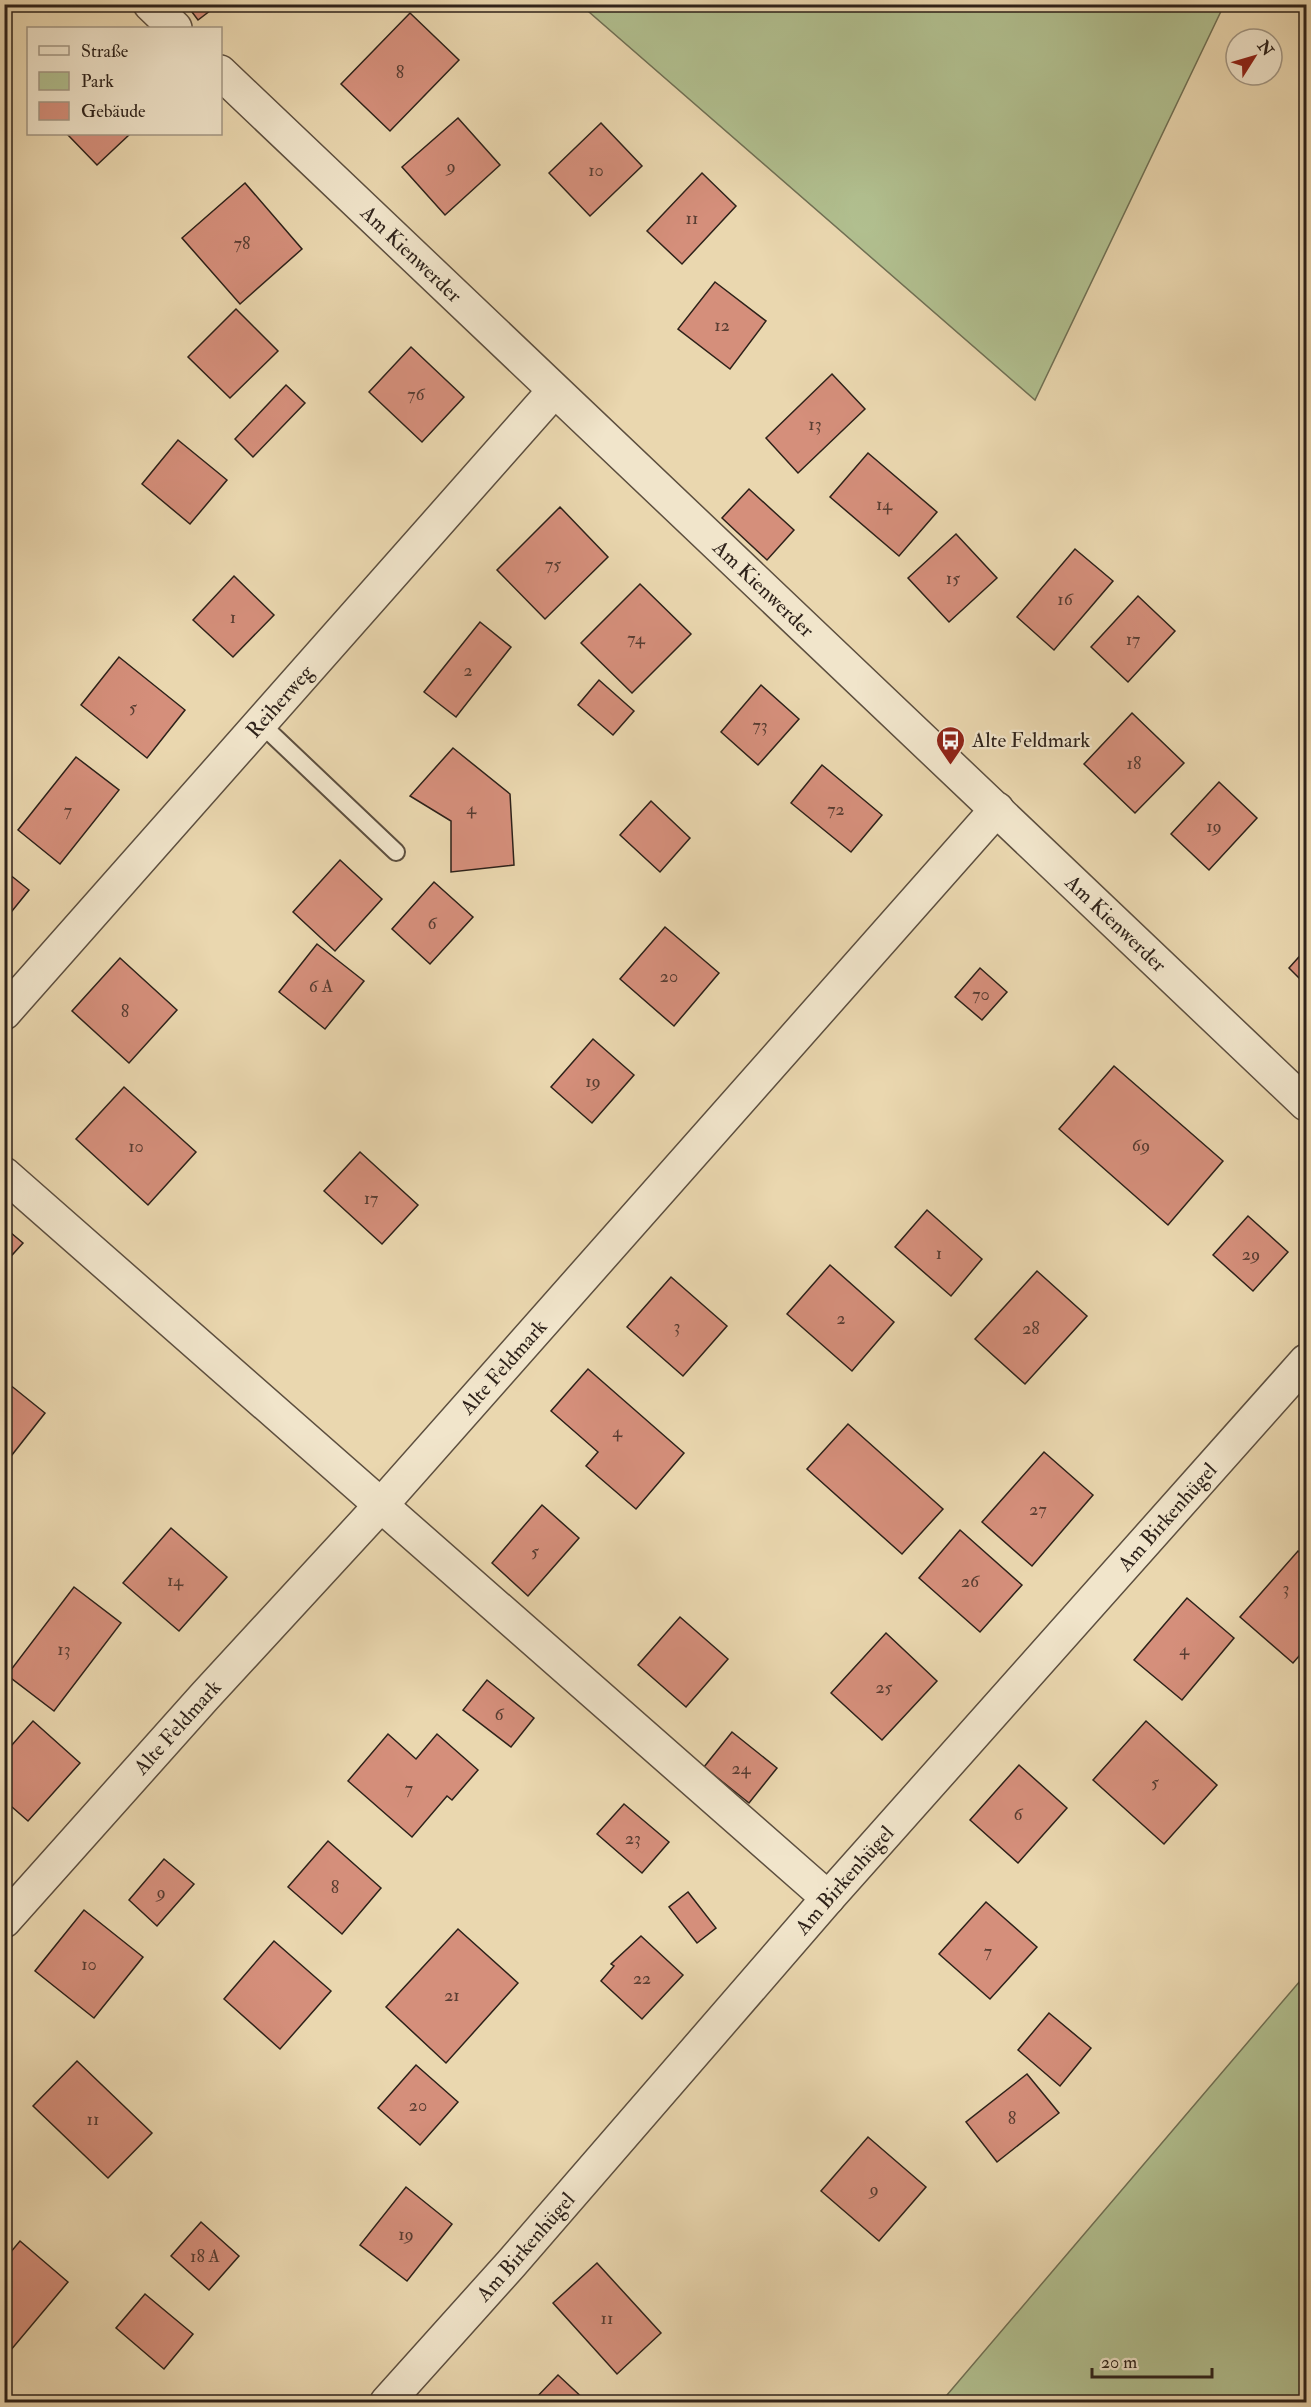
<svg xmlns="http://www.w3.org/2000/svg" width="1311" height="2407" font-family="'IM FELL Double Pica',serif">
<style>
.green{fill:#b1bf8f;stroke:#707054;stroke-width:1.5}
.building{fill:#d58f7b;stroke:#2e221a;stroke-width:1.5}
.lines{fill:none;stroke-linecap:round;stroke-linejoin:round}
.lane-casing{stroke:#5d4f3f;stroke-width:20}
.street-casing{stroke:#5d4f3f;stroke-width:36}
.lane{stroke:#f1e5cb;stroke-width:16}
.street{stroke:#f1e5cb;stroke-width:33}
.labels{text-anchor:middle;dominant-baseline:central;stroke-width:4.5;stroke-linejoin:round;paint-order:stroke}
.number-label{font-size:18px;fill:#583d32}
.street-label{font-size:21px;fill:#2e221a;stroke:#f1e5cb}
.poi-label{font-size:21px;fill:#2e221a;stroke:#f1e5cb;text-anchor:start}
</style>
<rect width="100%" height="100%" fill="#ead7af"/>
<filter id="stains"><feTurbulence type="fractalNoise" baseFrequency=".00333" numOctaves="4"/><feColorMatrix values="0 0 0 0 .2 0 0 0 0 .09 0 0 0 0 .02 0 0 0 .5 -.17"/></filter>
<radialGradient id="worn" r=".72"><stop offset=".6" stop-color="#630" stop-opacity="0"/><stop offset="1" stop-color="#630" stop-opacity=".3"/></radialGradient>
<!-- green -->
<g class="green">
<polygon points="581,5 1224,5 1035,400"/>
<polygon points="1306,1974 1306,2402 941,2402"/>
</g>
<!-- building -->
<g class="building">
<polygon points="186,4 219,4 198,20"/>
<polygon points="410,13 459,60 390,131 341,84"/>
<polygon points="458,118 500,165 445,215 402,167"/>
<polygon points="601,123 642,166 590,216 549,173"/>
<polygon points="67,134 130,134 97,165"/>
<polygon points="702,173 736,206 682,264 647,231"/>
<polygon points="245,183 302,249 240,304 182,238"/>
<polygon points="715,282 766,321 730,369 678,329"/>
<polygon points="236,309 278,351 230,398 188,357"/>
<polygon points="411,347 464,397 422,442 369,392"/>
<polygon points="832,374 865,409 798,473 766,438"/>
<polygon points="286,385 305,403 253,457 235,439"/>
<polygon points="178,440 227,480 190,524 142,484"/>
<polygon points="868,453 937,512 899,556 830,497"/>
<polygon points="749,489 794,530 767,560 722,518"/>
<polygon points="560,507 608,557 545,619 497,570"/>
<polygon points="956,534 997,578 949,622 908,578"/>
<polygon points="1075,549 1113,581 1054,650 1017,617"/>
<polygon points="234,576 274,615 233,657 193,620"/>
<polygon points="640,584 691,634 632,693 581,643"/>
<polygon points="1138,596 1175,631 1128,682 1091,647"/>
<polygon points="480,622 511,647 456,717 424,692"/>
<polygon points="119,657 185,710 147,758 81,705"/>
<polygon points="599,680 634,711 613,735 578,705"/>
<polygon points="761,685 799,719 758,765 721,732"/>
<polygon points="1132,713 1184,763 1135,813 1084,764"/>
<polygon points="453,748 510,794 514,865 451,872 451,821 410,796"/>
<polygon points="76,757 119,790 60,864 18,830"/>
<polygon points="822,765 882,815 851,852 791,803"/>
<polygon points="1219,782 1257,818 1209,870 1171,834"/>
<polygon points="651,801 690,838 660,872 620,835"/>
<polygon points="340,860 382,899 335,951 293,912"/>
<polygon points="4,870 29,890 4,921"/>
<polygon points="434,882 473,917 430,964 392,929"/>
<polygon points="665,927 719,973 674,1026 620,979"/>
<polygon points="317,944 364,981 325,1029 279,992"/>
<polygon points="1306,949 1306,985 1289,968"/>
<polygon points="120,958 177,1010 129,1063 72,1011"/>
<polygon points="980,968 1007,992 982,1020 955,997"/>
<polygon points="593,1039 634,1075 592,1123 551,1087"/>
<polygon points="1114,1066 1223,1161 1168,1225 1059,1129"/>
<polygon points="124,1087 196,1152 148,1205 76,1139"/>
<polygon points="360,1152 418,1205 382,1244 324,1191"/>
<polygon points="927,1210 982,1259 951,1296 895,1247"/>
<polygon points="1248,1216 1288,1252 1253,1291 1213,1255"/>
<polygon points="4,1227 23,1243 4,1264"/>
<polygon points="830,1265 894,1322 852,1371 787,1314"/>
<polygon points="1037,1271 1087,1316 1025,1384 975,1339"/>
<polygon points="671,1277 727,1326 683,1376 627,1327"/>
<polygon points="588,1369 684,1453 636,1509 586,1466 598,1452 551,1411"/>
<polygon points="4,1380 45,1413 4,1465"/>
<polygon points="848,1424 943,1509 902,1554 807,1469"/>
<polygon points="1044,1452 1093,1495 1032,1566 982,1522"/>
<polygon points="542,1505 579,1538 528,1596 492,1563"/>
<polygon points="171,1528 227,1577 179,1631 123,1583"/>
<polygon points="960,1530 1022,1585 980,1632 919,1578"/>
<polygon points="1298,1551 1306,1558 1306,1648 1293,1663 1240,1617"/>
<polygon points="74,1587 121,1623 54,1711 7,1675"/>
<polygon points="1187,1598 1234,1638 1182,1700 1134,1660"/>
<polygon points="680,1617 728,1659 686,1707 638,1665"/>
<polygon points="886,1633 937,1681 882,1740 831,1693"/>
<polygon points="487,1680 534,1718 511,1747 463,1710"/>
<polygon points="33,1721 80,1763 28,1821 4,1800 4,1754"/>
<polygon points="1146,1721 1217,1785 1164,1844 1093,1780"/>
<polygon points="732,1732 777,1768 749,1803 704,1767"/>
<polygon points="388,1734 416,1759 437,1734 478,1770 452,1800 447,1796 412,1837 348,1781"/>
<polygon points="1019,1765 1067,1808 1018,1863 970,1820"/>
<polygon points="624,1804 669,1842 642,1873 597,1834"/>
<polygon points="328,1841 381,1888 342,1934 288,1887"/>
<polygon points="164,1859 194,1884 157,1926 129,1900"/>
<polygon points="688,1892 716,1928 697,1943 669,1907"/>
<polygon points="986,1902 1037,1947 990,1999 939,1954"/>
<polygon points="84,1910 143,1957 94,2018 35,1971"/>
<polygon points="458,1929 518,1983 446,2063 386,2007"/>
<polygon points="641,1936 683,1975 642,2019 601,1981 614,1966 611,1964"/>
<polygon points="274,1941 331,1991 280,2049 224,1999"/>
<polygon points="1049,2013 1091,2048 1060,2086 1018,2050"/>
<polygon points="77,2061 152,2133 108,2178 33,2106"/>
<polygon points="416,2065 458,2102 420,2145 378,2108"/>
<polygon points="1027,2074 1059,2113 997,2162 966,2122"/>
<polygon points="868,2137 926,2187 879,2241 821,2191"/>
<polygon points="406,2187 452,2224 407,2281 360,2245"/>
<polygon points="201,2222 239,2256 209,2290 171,2256"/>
<polygon points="20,2241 68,2282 5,2357 4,2260"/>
<polygon points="597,2263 661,2333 617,2374 553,2303"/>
<polygon points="145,2294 193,2334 164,2369 116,2328"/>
<polygon points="558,2375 587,2402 532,2402"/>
</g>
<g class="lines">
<defs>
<polyline id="lane" points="259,722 396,852"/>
<g id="street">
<polyline points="150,4 175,28"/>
<path id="s1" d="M 220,72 L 1306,1104"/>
<path id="s2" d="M 4,1013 L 554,391"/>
<polyline points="4,1174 828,1898"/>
<path id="s3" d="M 4,1921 L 205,1696 L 382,1504 L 997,809"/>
<path id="s4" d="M 387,2402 L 511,2264 L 828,1898 L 1306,1361"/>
</g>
</defs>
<!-- lane casing -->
<use href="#lane" class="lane-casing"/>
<!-- street casing -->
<use href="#street" class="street-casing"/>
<!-- lane -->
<use href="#lane" class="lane"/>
<!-- street -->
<use href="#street" class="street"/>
</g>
<!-- icons -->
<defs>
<symbol id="bus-pin" viewBox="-11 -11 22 30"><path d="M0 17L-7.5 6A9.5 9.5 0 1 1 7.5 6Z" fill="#8f2418" stroke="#f1e5cb"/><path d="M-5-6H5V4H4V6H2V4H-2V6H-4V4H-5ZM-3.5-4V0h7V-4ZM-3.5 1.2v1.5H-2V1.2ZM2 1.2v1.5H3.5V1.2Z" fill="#fff"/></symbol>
</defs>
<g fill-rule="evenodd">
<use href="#bus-pin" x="934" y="724" width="33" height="45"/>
</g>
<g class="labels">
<!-- number labels -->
<g class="number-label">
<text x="400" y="72">8</text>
<text x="451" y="166">9</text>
<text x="596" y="170">10</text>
<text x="692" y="218">11</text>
<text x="242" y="243">78</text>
<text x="722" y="325">12</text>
<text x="416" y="394">76</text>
<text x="815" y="424">13</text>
<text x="884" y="504">14</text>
<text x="553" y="564">75</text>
<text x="953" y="578">15</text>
<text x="1065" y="599">16</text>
<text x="233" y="617">1</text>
<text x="636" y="638">74</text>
<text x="1133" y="639">17</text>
<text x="468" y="670">2</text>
<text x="133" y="707">5</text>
<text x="760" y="725">73</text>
<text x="1134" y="763">18</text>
<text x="471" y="808">4</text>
<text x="836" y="809">72</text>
<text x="68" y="810">7</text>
<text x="1214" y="826">19</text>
<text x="432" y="923">6</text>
<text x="669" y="976">20</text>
<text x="321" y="986">6 A</text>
<text x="981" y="994">70</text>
<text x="125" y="1011">8</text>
<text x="593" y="1081">19</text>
<text x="1141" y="1145">69</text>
<text x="136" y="1146">10</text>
<text x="371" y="1198">17</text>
<text x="939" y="1253">1</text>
<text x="1251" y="1254">29</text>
<text x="841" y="1318">2</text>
<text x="677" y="1326">3</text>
<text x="1031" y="1328">28</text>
<text x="617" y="1431">4</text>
<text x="1038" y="1509">27</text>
<text x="535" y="1551">5</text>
<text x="175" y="1580">14</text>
<text x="970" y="1581">26</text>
<text x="1286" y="1588">3</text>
<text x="64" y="1649">13</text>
<text x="1184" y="1649">4</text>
<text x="884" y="1687">25</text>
<text x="499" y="1714">6</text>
<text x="741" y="1768">24</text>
<text x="1155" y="1782">5</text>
<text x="409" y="1788">7</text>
<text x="1018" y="1814">6</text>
<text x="633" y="1838">23</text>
<text x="335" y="1887">8</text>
<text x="161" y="1892">9</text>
<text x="988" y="1951">7</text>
<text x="89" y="1964">10</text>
<text x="642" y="1978">22</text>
<text x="452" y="1995">21</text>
<text x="418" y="2105">20</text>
<text x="1012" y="2118">8</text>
<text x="93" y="2119">11</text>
<text x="874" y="2189">9</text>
<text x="406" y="2234">19</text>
<text x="205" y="2256">18 A</text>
<text x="607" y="2318">11</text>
</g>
<!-- street labels -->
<g class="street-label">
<text stroke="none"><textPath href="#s1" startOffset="264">Am Kienwerder</textPath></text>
<text stroke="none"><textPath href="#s1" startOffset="750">Am Kienwerder</textPath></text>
<text stroke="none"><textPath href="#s2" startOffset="416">Reiherweg</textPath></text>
<text stroke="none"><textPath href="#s1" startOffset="1236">Am Kienwerder</textPath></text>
<text stroke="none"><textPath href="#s3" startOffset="746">Alte Feldmark</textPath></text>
<text stroke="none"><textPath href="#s4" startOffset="1180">Am Birkenhügel</textPath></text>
<text stroke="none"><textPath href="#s3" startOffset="260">Alte Feldmark</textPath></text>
<text stroke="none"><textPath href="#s4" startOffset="694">Am Birkenhügel</textPath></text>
<text stroke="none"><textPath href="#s4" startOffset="208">Am Birkenhügel</textPath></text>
</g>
<!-- poi labels -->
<g class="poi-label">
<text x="972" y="740">Alte Feldmark</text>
</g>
</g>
<!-- margin -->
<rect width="1311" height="2407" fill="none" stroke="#ead7af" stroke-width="24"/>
<rect x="6" y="6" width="1299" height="2395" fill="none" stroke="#2e221a" stroke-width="3"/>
<rect x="12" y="12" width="1287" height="2383" fill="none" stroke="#2e221a" stroke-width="1.5"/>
<!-- legend -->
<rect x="27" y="27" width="195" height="108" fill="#f1e5cb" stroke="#a39784" stroke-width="1.5"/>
<rect x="39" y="46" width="30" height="9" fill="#f1e5cb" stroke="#a39784" stroke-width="1.5"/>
<text x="81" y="57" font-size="18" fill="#2e221a">Straße</text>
<rect x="39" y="72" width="30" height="18" fill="#b1bf8f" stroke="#a39784" stroke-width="1.5"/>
<text x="81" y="87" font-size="18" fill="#2e221a">Park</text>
<rect x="39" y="102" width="30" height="18" fill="#d58f7b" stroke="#a39784" stroke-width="1.5"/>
<text x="81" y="117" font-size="18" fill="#2e221a">Gebäude</text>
<!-- north arrow -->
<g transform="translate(1254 57) rotate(53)"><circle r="28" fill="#f1e5cb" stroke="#a39784" stroke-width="1.5"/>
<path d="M0-4.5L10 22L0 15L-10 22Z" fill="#8f2418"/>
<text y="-9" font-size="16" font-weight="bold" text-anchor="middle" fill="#2e221a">N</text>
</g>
<!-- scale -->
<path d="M1092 2368v9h120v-9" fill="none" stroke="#2e221a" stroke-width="3"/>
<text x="1101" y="2368" font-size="18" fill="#2e221a" stroke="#f1e5cb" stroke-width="4.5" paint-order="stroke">20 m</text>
<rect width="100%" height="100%" filter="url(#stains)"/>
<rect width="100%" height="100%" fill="url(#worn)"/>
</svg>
